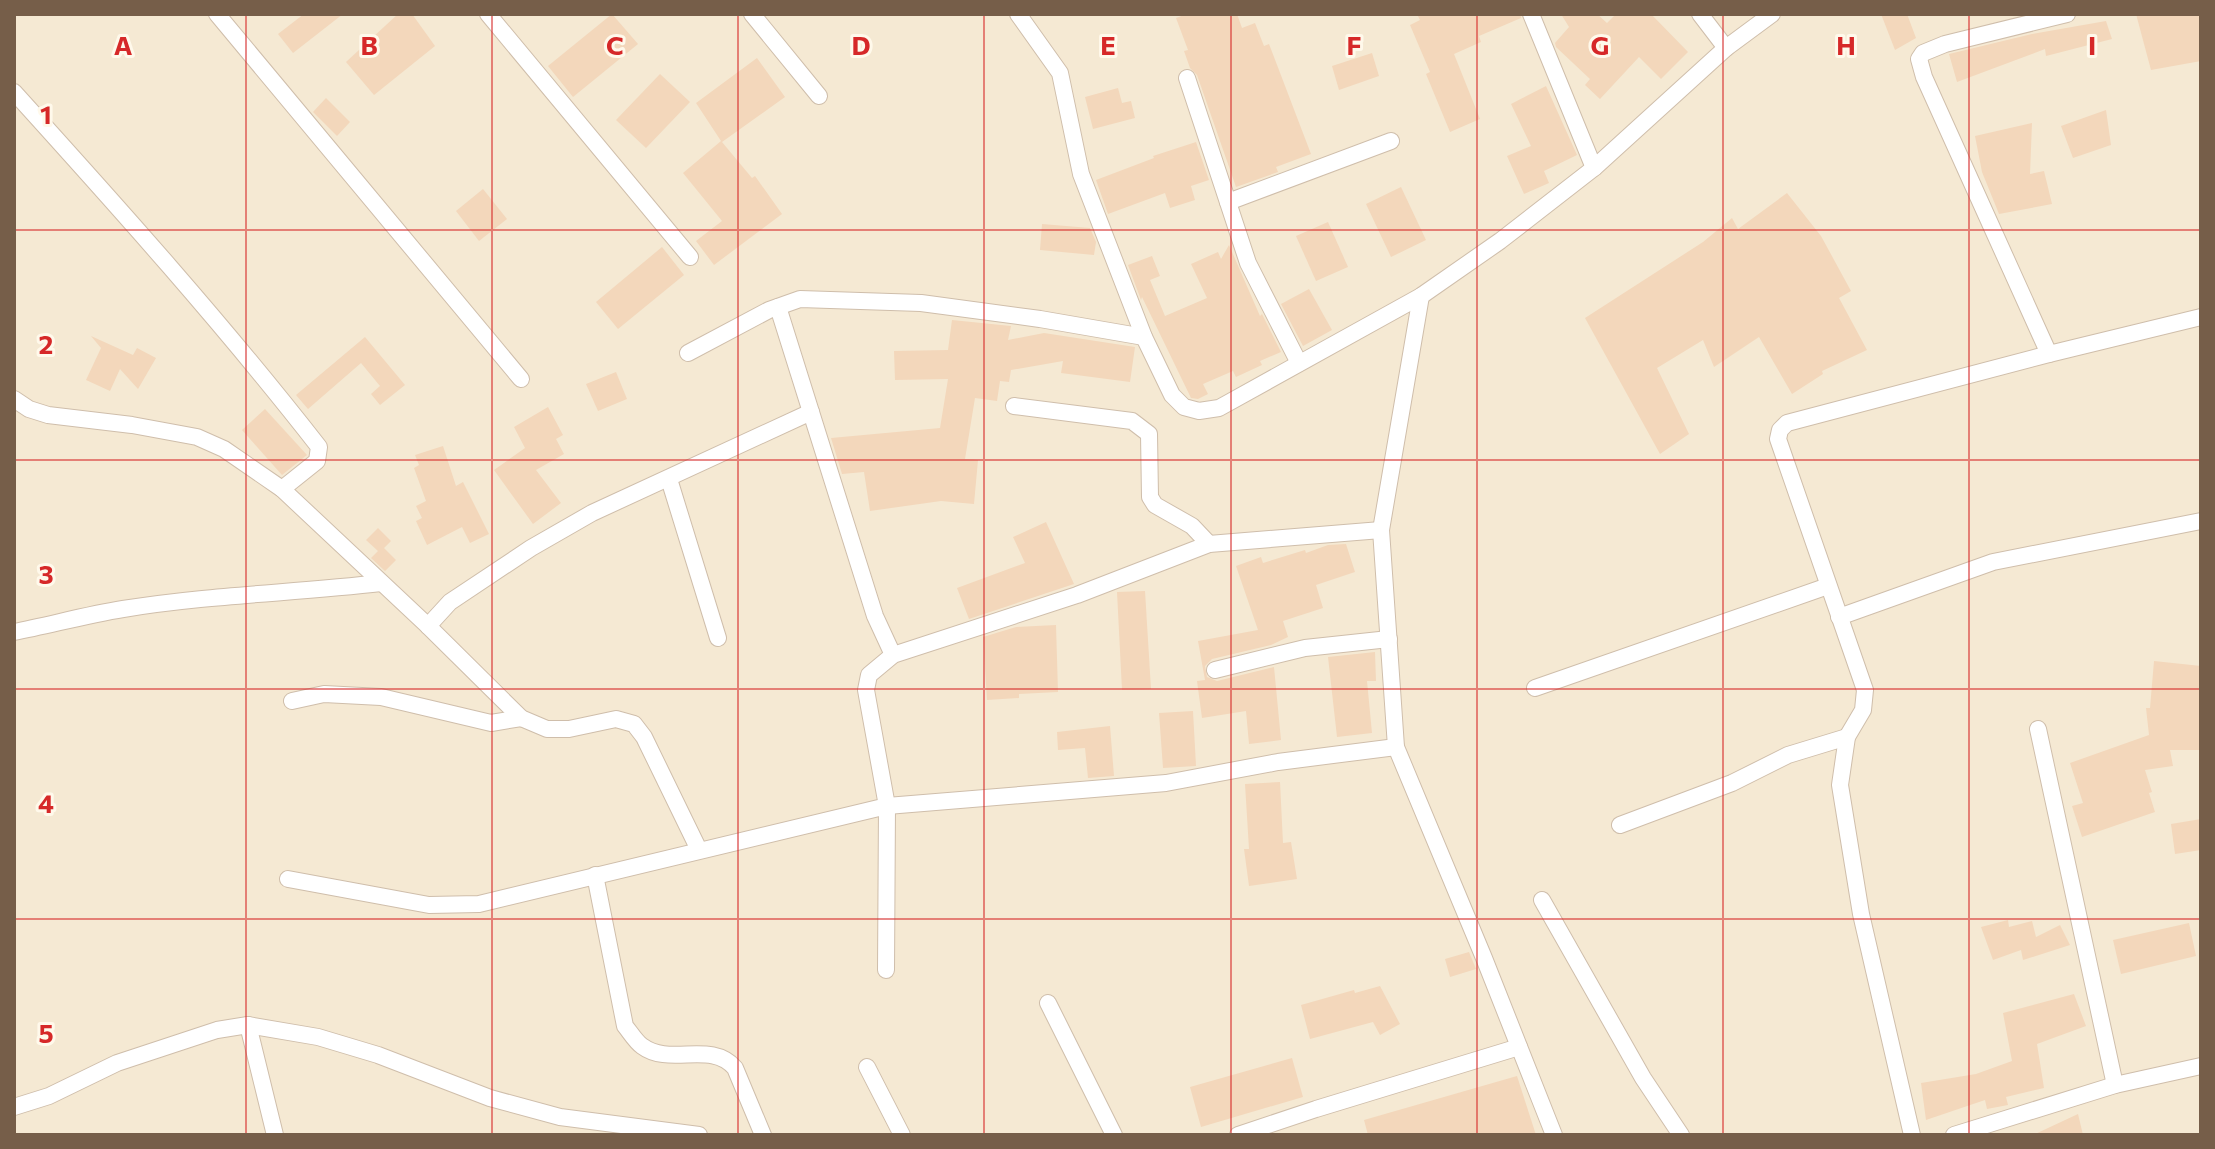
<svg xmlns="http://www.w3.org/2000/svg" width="2215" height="1149" font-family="Commissioner,sans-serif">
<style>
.residential{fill:#f5e9d3}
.building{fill:#f3d7bb}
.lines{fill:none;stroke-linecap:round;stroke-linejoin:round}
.street-casing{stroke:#cfbeab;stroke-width:18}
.street{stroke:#fff;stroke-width:16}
.grid{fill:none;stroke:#d62828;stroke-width:2;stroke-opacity:0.55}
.grid-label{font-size:26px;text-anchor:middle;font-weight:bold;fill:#d62828;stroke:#fff9eb;stroke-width:6;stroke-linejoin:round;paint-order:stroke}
</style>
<rect width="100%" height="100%" fill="#fdf6e5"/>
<!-- residential -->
<rect class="residential" x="14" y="14" width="2187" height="1121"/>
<!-- building -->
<g class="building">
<polygon points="304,14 343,14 293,53 278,34"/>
<polygon points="398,14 412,14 435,46 374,95 346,62"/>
<polygon points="612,14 638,44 573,97 548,66"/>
<polygon points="1187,14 1237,14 1242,28 1255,23 1264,46 1269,44 1311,154 1276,167 1278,172 1236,187 1197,75 1190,68 1184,51 1188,50 1176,18"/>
<polygon points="1417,14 1520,14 1521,18 1479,36 1481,42 1454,54 1480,119 1450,132 1426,74 1430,72 1410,25 1420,20"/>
<polygon points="1561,14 1597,14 1607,23 1616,14 1651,14 1688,52 1661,79 1639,57 1600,99 1585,85 1590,79 1556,47 1555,43 1569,27"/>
<polygon points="1881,14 1907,14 1916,38 1895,50"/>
<polygon points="2136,14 2201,14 2201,61 2151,70"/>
<polygon points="2106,21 2112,39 2046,56 2045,49 1957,82 1949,54 2032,34"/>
<polygon points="1372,53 1379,76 1339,90 1332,66"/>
<polygon points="757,58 785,97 722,142 752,178 755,176 782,214 714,265 696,241 722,221 683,173 721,141 696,103"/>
<polygon points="660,74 690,102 646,148 616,120"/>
<polygon points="1546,86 1577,155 1544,171 1549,183 1524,194 1507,156 1531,146 1511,104"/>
<polygon points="1118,88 1122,103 1131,101 1135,118 1093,129 1085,97"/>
<polygon points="326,98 350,122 337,136 313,112"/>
<polygon points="2106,110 2111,145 2073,158 2061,126"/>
<polygon points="2032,123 2030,174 2044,171 2052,204 1999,214 1982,172 1975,136"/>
<polygon points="1196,142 1209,180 1191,186 1195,200 1170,208 1165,193 1108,214 1096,180 1154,158 1153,156"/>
<polygon points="1401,187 1426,240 1391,257 1366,204"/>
<polygon points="483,189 507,219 479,241 456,211"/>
<polygon points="1787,193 1821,236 1851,291 1839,298 1867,350 1822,371 1823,374 1792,394 1759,337 1714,367 1703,340 1657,368 1689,434 1660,454 1585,318 1703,242 1732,218 1738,229"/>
<polygon points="1328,222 1348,267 1316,281 1296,236"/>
<polygon points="1042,224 1090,228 1096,242 1094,255 1040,250"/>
<polygon points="1229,245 1260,316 1262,314 1281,352 1260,361 1262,365 1236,377 1233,371 1203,384 1208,394 1198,399 1191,398 1142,297 1141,300 1128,265 1152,256 1160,276 1150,280 1165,316 1207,298 1191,264 1218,252 1221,259"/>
<polygon points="662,247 684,275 618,329 596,302"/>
<polygon points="1309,289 1332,330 1303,346 1281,304"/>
<polygon points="952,320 1011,326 1008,340 1044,333 1135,347 1130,382 1061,373 1063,361 1011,370 1009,382 1000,381 997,401 975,398 965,459 978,460 974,504 941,501 870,511 864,472 842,474 831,438 940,428 948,379 895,380 894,351 948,350"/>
<polygon points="91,336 133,355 137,348 156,358 138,389 120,369 110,391 86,380 101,348"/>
<polygon points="365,337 405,385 380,405 371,394 380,386 361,363 308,409 296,395"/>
<polygon points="616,372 627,399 598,411 586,384"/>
<polygon points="548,407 563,435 556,439 564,454 536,470 561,503 533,524 494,470 525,448 514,427"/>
<polygon points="265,409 307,455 282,475 242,430"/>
<polygon points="443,446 456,486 463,482 489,534 470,543 462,527 427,545 416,521 422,518 416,506 426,501 414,468 419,465 415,455"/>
<polygon points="1046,522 1074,584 969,619 957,588 1025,563 1013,537"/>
<polygon points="378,528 391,541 384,548 396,560 385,571 371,558 378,551 366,540"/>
<polygon points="1346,544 1355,572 1316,585 1323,608 1283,621 1288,637 1271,645 1212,659 1205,666 1207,677 1217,681 1274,667 1281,740 1249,744 1246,711 1202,718 1197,681 1205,680 1198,641 1258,630 1236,566 1261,557 1263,563 1305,550 1306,553 1328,545"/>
<polygon points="1145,591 1151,689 1122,690 1117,592"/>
<polygon points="1056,625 1058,692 1019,694 1019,698 987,700 983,637 1016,627"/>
<polygon points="1375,652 1376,681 1367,681 1372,733 1337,737 1328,657"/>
<polygon points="2154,661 2201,666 2201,750 2170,750 2173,766 2145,770 2152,792 2149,793 2155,812 2082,837 2072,806 2083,803 2070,763 2149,735 2146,708 2150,708"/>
<polygon points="1193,711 1196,766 1163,768 1159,713"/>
<polygon points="1110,726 1114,776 1088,778 1085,748 1058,750 1057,732"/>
<polygon points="1280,782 1283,843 1291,842 1297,879 1249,886 1244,849 1249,849 1245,784"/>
<polygon points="2201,819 2201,850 2175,854 2171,824"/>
<polygon points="2008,920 2009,927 2032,921 2036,937 2060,925 2070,945 2023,960 2021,950 1993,960 1981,927"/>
<polygon points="2189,923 2196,956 2121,974 2113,940"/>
<polygon points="1469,952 1476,969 1450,977 1445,959"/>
<polygon points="1380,986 1400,1024 1380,1035 1373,1022 1310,1039 1301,1005 1354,990 1355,993"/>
<polygon points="2074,994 2086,1026 2037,1044 2044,1088 2006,1097 2008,1105 1987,1109 1985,1100 1926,1120 1921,1083 1976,1074 2012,1061 2003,1013"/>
<polygon points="1292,1058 1303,1097 1201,1127 1190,1087"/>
<polygon points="1517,1076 1536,1135 1368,1135 1364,1120"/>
<polygon points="2078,1114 2083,1135 2033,1135"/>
</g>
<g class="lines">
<defs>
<g id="street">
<polyline points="217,14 521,379"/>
<polyline points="488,14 690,257"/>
<polyline points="752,14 819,96"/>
<polyline points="1018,14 1060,73 1081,174 1144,337 1172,395 1184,407 1199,411 1219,408 1421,296 1500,241 1594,168 1726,48 1772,14"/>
<polyline points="1531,14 1594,168"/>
<polyline points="1700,14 1726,48"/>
<polyline points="1187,78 1248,263 1299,363"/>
<path d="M 14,92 C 119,208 223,324 319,447 L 317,461 L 282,489"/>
<polyline points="1228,202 1391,141"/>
<polyline points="1421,296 1381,530 1396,747 1484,958 1554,1135"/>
<polyline points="778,307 875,616 893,655"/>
<polyline points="688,353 769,310 800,299 921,303 1040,319 1144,337"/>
<polyline points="2049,354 1924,77 1919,59 1923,53 1945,44 2067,14"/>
<polyline points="14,399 29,409 48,415 132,425 197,437 224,449 282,489 428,626 521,718 547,729 569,729 616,719 634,724 644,737 699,850"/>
<polyline points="1014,406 1132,421 1149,434 1150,497 1155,505 1192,526 1209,544"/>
<polyline points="669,479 718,638"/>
<polyline points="1839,617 1993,562 2201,521"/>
<polyline points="428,626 450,602 531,548 592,513 811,412"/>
<path d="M 14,632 C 50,625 86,615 123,609 C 208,595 295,593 381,583"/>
<polyline points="1215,670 1305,648 1389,639"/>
<polyline points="1535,688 1828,586"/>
<polyline points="292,701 324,694 381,697 491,723 521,718"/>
<polyline points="2038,729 2115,1085"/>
<polyline points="1620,825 1732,783 1788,755 1847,737"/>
<path d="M 595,875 L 625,1026 C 630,1032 636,1042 642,1046 C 670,1067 711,1040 735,1068 L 763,1135"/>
<polyline points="288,879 429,905 479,904 887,806 1166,783 1278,762 1396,747"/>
<polyline points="1542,900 1643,1078 1681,1135"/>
<polyline points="886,970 887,806 866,690 869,675 893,655 1077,595 1209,544 1381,530"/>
<polyline points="1048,1003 1114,1135"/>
<polyline points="248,1025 275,1135"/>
<polyline points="867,1067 902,1135"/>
<polyline points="14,1107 49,1096 117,1063 217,1030 248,1025 318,1037 378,1055 490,1098 560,1117 699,1135"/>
<polyline points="1238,1135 1316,1109 1519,1047"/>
<polyline points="1912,1135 1861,914 1840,785 1847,737 1863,710 1865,690 1778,439 1780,430 1787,423 2049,354 2201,317"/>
<polyline points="1954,1135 2115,1085 2201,1066"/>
</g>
</defs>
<!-- street casing -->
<use href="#street" class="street-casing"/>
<!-- street -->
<use href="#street" class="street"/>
</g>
<!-- grid -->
<path class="grid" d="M 246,14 L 246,1135M 492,14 L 492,1135M 738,14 L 738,1135M 984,14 L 984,1135M 1231,14 L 1231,1135M 1477,14 L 1477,1135M 1723,14 L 1723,1135M 1969,14 L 1969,1135M 14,230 L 2201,230M 14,460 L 2201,460M 14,689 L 2201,689M 14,919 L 2201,919"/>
<g class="grid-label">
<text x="123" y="55">A</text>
<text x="369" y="55">B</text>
<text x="615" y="55">C</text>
<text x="861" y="55">D</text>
<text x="1108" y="55">E</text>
<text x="1354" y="55">F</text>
<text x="1600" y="55">G</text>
<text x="1846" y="55">H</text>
<text x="2092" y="55">I</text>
<text x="46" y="124">1</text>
<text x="46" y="354">2</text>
<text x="46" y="584">3</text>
<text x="46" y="813">4</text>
<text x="46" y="1043">5</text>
</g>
<!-- border -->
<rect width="2215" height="1149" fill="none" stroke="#765e49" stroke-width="32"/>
</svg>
